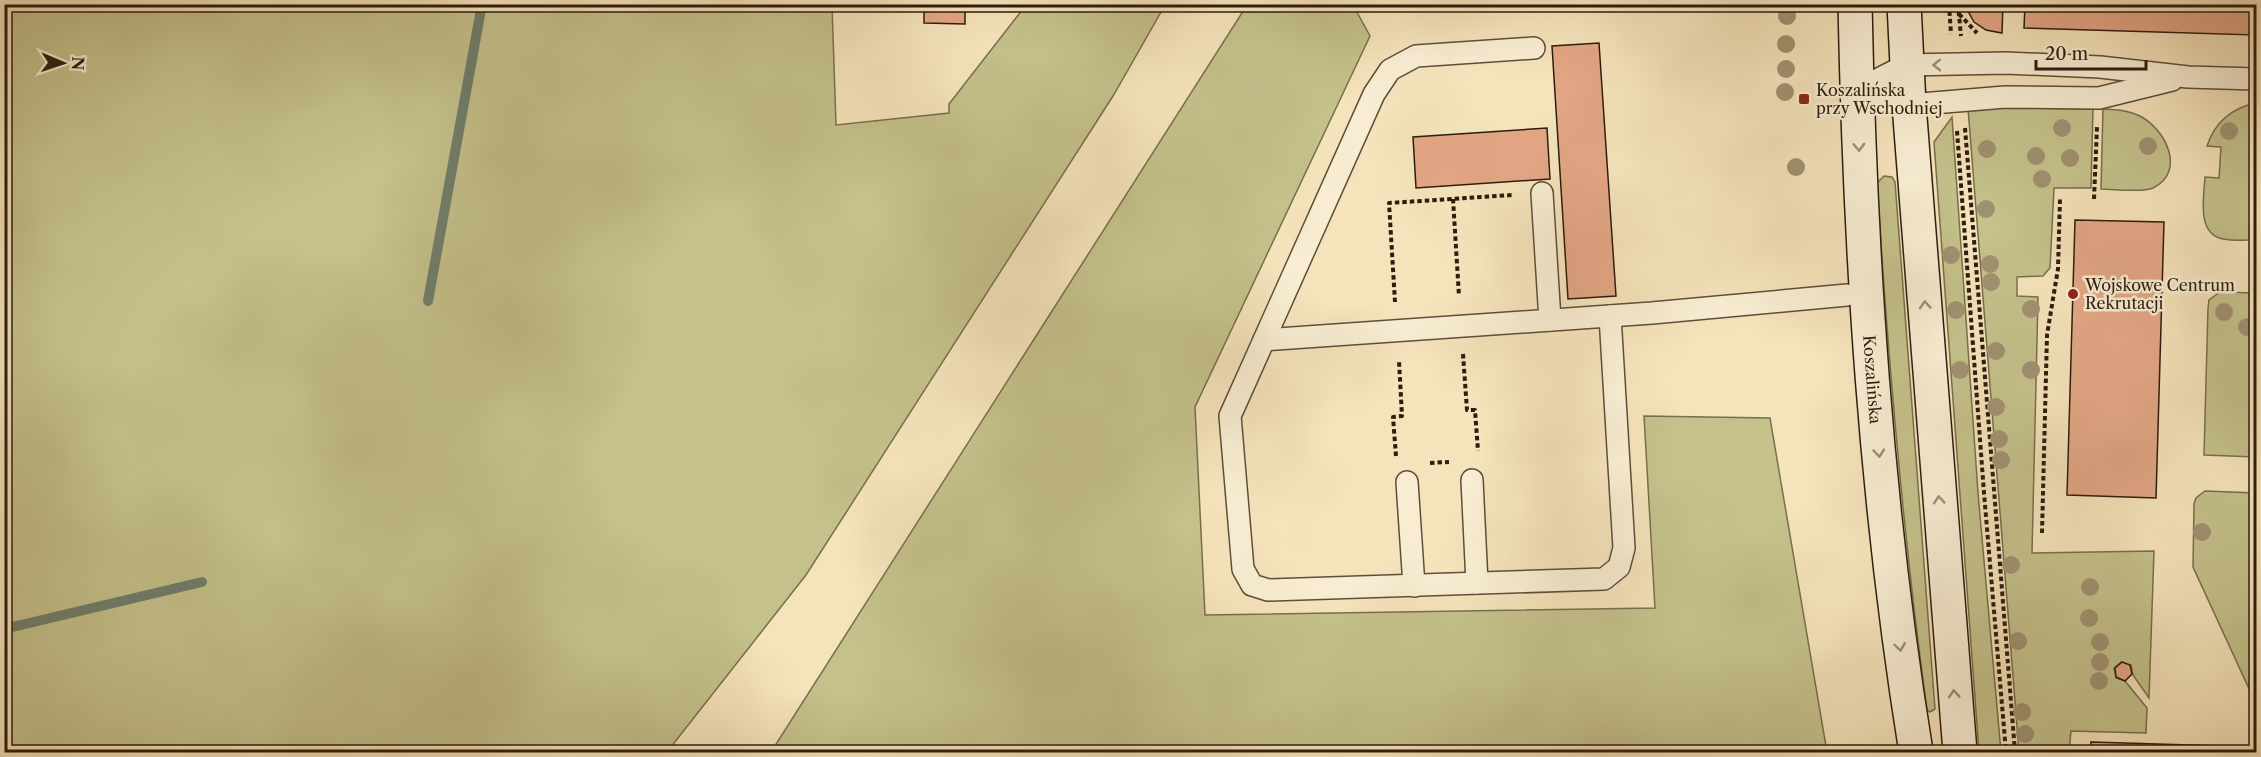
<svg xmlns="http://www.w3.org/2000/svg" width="2261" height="757" font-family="'Libre Caslon Text',serif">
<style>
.green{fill:#c4c18b;stroke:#786f4c;stroke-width:1.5}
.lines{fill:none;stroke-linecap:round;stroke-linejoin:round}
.stream{stroke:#707e6c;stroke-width:10}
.building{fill:#e3a685;stroke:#2c1d0e;stroke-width:1.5}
.service-casing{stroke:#5e4e39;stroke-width:24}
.secondary-casing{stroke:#2c1d0e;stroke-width:36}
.path{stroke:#2c1d0e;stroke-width:4;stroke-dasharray:4.5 3;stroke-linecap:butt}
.service{stroke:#f8edd3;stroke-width:21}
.secondary{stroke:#f8edd3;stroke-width:33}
.tree{fill:#a09171}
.oneway{stroke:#9c8f7a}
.poi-dot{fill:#8f2418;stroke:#f8edd3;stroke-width:2}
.labels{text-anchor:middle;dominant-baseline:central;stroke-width:5;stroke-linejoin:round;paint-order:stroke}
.poi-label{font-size:16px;fill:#2c1d0e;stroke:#f8edd3;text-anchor:start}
.street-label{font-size:16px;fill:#2c1d0e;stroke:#f8edd3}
</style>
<rect width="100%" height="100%" fill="#f5e3bb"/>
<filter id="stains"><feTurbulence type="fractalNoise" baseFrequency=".00333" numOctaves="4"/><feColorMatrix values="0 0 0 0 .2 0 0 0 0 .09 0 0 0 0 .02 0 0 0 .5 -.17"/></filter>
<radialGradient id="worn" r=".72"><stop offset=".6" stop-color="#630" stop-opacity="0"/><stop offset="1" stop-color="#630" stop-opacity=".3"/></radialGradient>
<!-- green -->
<g class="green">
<polygon points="4,5 832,5 836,125 949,113 949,104 1026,5 1165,5 1113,96 806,575 667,752 5,752"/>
<polygon points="1247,5 1353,5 1370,36 1195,407 1205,615 1655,608 1644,416 1770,418 1827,752 771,752"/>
<path d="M 2256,103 L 2256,240 C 2246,240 2234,241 2223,239 C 2196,234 2204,196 2205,177 L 2219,178 L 2221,147 L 2207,146 C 2215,122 2232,108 2256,103 Z"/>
<polygon points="1983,107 2093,109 2091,188 2054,188 2050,268 2043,276 2017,277 2017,296 2038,297 2032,553 2154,551 2149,698 2133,675 2131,665 2121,662 2114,668 2116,678 2125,681 2147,708 2146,733 2071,731 2069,752 2019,752 1968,108"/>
<path d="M 2103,109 C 2116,110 2128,110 2140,116 C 2165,129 2187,171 2153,188 C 2142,193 2114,189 2101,189 Z"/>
<polygon points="1952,117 1978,493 2001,752 1979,752 1934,142"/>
<path d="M 1884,176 L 1892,177 L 1895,182 L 1935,709 L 1930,712 L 1927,710 C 1903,535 1888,359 1877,183 Z"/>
<polygon points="2220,292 2256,293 2256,457 2204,455 2208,308 2209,300"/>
<polygon points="2205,491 2256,493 2256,693 2251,693 2193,567 2194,504 2196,498"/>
</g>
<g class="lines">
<!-- stream -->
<g class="stream">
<polyline points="428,301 482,4"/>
<polyline points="4,629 202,582"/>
</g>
</g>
<!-- building -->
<g class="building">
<polygon points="924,4 965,4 965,24 924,23"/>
<polygon points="1964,4 2003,4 2002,33 1986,30 1974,22"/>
<polygon points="2025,4 2256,4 2256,35 2024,28"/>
<polygon points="1599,43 1616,296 1568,299 1552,46"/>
<polygon points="1547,128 1550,179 1416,188 1413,137"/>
<polygon points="2075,220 2164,222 2156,498 2067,495"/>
<polygon points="2122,662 2130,665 2132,674 2125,681 2116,677 2115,668"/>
<polygon points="2091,742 2256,747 2256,752 2090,752"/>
</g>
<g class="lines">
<defs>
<g id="service">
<polyline points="1534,48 1416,56 1390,70 1374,94 1230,416 1243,569 1252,585 1268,590 1604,579 1619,567 1624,548 1610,316"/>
<polyline points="1857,90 1906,65 2006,63 2100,67 2188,77 2256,79"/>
<polyline points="1857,90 1909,105 2005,97 2099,98 2172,80"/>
<polyline points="1542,193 1550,320"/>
<polyline points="1264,340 1652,313 1847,295"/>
<polyline points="1472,480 1477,583"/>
<polyline points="1407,482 1414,586"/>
</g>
<g id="secondary">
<path id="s1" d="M 1855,4 C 1860,255 1876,505 1916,752"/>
<polyline points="1904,4 1909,105 1960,752"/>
</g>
</defs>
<!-- service casing -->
<use href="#service" class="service-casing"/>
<!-- secondary casing -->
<use href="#secondary" class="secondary-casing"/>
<!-- path -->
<g class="path">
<polyline points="1949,4 1951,34"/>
<polyline points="1958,4 1961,36"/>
<polyline points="1959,14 1977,33"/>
<polyline points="1965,128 2015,752"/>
<polyline points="1957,131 1984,493 2006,752"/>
<polyline points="1453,199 1459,296"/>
<polyline points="2094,199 2097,127"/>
<polyline points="1395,302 1389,203 1513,195"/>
<polyline points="1463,354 1467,410 1475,410 1478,451"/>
<polyline points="1396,456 1393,417 1402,416 1399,361"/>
<polyline points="1430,463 1449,462"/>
<polyline points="2042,533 2047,335 2058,269 2060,199"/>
</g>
<!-- service -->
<use href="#service" class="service"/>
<!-- secondary -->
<use href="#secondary" class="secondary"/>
</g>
<!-- trees -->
<g class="tree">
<circle cx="1787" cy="16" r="9"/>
<circle cx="1786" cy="44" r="9"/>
<circle cx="1786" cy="69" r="9"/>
<circle cx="1785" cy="92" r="9"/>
<circle cx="2062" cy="128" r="9"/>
<circle cx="2229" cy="131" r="9"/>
<circle cx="2148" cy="146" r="9"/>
<circle cx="1987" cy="149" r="9"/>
<circle cx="2036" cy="156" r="9"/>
<circle cx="2070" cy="158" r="9"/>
<circle cx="1796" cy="167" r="9"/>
<circle cx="2042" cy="179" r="9"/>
<circle cx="1986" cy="209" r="9"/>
<circle cx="1951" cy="255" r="9"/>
<circle cx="1990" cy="264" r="9"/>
<circle cx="1991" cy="282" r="9"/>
<circle cx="2031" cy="309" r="9"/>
<circle cx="1956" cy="310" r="9"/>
<circle cx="2224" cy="312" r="9"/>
<circle cx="2247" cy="327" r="9"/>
<circle cx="1996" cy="351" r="9"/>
<circle cx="1960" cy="370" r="9"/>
<circle cx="2031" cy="370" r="9"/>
<circle cx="1996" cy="407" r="9"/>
<circle cx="1999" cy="439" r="9"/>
<circle cx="2001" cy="460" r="9"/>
<circle cx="2202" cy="532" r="9"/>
<circle cx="2011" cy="565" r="9"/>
<circle cx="2090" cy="587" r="9"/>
<circle cx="2089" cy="618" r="9"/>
<circle cx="2018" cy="641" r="9"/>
<circle cx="2100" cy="642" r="9"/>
<circle cx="2100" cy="662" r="9"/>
<circle cx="2099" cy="681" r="9"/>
<circle cx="2022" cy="712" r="9"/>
<circle cx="2025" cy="734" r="9"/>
</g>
<!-- one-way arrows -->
<defs><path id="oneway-chevron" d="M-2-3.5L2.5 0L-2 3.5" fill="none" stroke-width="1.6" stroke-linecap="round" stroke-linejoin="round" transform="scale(1.5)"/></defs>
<g class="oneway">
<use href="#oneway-chevron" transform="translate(1937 65) rotate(179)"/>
<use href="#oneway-chevron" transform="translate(1859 147) rotate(88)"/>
<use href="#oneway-chevron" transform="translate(1925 305) rotate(-94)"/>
<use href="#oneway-chevron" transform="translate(1879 453) rotate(85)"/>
<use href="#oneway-chevron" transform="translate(1939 500) rotate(-94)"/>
<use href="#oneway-chevron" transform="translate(1900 647) rotate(82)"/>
<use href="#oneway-chevron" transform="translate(1954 694) rotate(-94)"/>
</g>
<!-- markers -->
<g class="poi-dot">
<rect x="1798" y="93" width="12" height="12" rx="3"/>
<circle cx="2073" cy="294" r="6"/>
</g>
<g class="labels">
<!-- poi labels -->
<g class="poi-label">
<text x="1816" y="90">Koszalińska<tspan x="1816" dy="18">przy Wschodniej</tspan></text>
<text x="2085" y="285">Wojskowe Centrum<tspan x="2085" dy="18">Rekrutacji</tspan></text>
</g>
<!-- street labels -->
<g class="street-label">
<text stroke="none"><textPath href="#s1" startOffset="376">Koszalińska</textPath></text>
</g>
</g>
<!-- margin -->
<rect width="2261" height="757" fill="none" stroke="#f5e3bb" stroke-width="24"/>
<rect x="6" y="6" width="2249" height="745" fill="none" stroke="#2c1d0e" stroke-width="3"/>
<rect x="12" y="12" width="2237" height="733" fill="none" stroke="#2c1d0e" stroke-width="1.5"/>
<!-- north arrow -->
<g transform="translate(63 63) rotate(92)" stroke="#f8edd3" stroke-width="4.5" paint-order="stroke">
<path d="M0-4.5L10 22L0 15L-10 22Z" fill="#2c1d0e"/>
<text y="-9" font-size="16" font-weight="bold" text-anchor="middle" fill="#2c1d0e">N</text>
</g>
<!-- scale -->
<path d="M2036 60v9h110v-9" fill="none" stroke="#2c1d0e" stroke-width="3"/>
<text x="2045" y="60" font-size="18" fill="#2c1d0e" stroke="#f8edd3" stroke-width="4.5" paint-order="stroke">20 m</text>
<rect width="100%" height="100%" filter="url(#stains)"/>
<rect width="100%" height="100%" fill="url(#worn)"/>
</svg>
